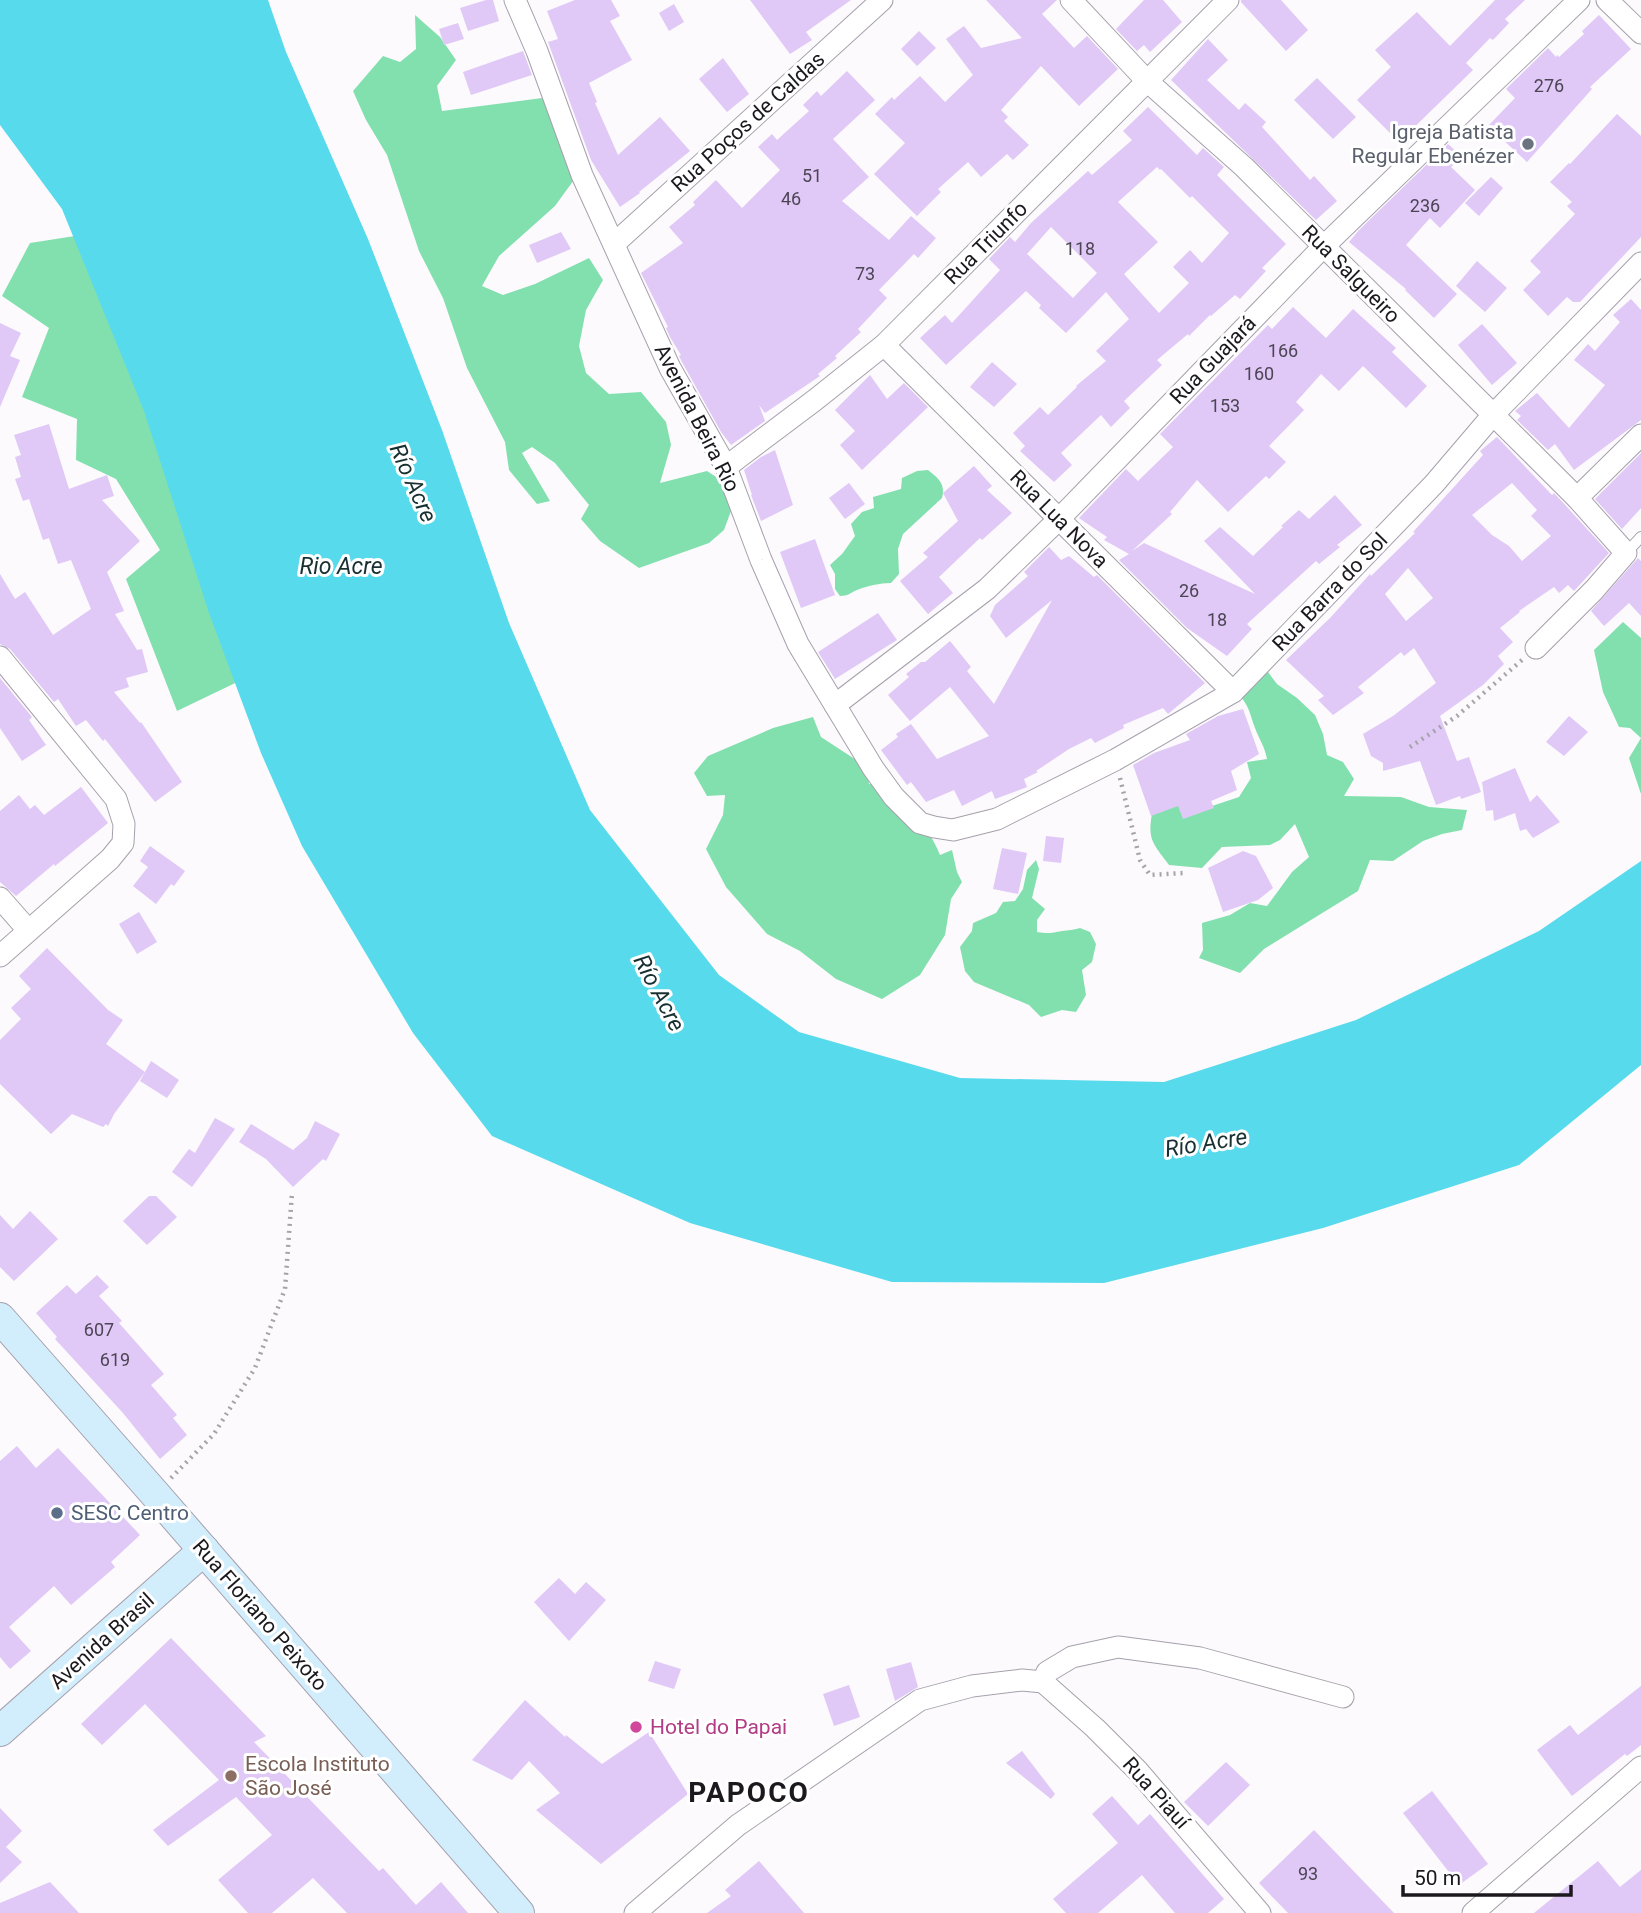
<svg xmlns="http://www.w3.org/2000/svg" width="1641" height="1913" font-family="Roboto,sans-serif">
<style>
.forest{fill:#82e0ae}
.water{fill:#57daec}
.building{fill:#e0c8f7;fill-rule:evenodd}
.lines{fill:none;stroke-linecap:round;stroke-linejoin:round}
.lane-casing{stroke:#a6a0ac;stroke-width:12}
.street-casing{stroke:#a6a0ac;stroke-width:23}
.secondary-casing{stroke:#a6a0ac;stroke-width:32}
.path{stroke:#a6a4a8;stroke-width:4.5;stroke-dasharray:2 5;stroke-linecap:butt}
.lane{stroke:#fff;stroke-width:10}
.street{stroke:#fff;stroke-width:21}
.secondary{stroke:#d2eefd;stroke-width:30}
.worship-dot{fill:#6b7280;stroke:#fff;stroke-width:2.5}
.service-dot{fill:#5c6f8a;stroke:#fff;stroke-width:2.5}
.hotel-dot{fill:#d1479c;stroke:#fff;stroke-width:2.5}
.education-dot{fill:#8d6e63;stroke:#fff;stroke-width:2.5}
.labels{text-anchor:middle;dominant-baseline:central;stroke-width:6;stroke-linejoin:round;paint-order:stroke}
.number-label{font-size:18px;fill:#4c4554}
.street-label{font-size:21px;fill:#1b191e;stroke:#fff}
.worship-label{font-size:21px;fill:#5b616d;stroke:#fff;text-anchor:end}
.service-label{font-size:21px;fill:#4e5e75;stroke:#fff;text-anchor:start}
.hotel-label{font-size:21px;fill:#b23c85;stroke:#fff;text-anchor:start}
.education-label{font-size:21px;fill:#785e54;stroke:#fff;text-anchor:start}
.water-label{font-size:23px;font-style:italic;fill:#193033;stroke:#fff}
.district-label{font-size:28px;font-weight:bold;letter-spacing:2px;fill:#1b191e;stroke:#fff}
</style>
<rect width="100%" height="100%" fill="#fcfafd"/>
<!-- forest -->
<g class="forest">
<polygon points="415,15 440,37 456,60 437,86 442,111 542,98 554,113 576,177 555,206 499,256 482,286 503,295 535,284 589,258 603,280 586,310 579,346 586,373 609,394 641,392 666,422 671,445 660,483 707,471 724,482 735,500 724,530 709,543 639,568 600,541 581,519 589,505 555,463 532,447 522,453 550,501 537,504 509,470 505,442 467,368 443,298 419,251 387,155 366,120 353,91 383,56 400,62 416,49"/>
<polygon points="107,231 256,673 177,711 126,579 160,550 116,479 76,460 77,419 22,397 49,328 2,296 30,243"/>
<path d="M 928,470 C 938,478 946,484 942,498 L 903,534 L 898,549 L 899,574 L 891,583 C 880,583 867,586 857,590 C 850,593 848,596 840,596 L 835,589 L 835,574 L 830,565 L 842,554 L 855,536 L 851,524 L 862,512 L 874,508 L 873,497 L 901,489 L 902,478 L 917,471 Z"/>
<polygon points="1623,622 1641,638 1641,794 1629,758 1641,738 1630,728 1619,727 1603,692 1594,650"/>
<path d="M 1268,672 L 1277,684 L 1297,698 L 1315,715 L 1323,734 L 1327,755 L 1343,762 L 1354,779 L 1344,796 L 1401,797 L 1429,807 L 1467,810 L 1462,830 L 1442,834 L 1423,841 L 1393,861 L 1370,860 L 1358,891 L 1264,949 L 1240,973 L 1199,958 L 1203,950 L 1202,923 L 1230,915 L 1250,903 L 1267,906 L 1292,872 L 1309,857 L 1295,824 L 1280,840 L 1270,845 L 1222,847 L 1202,868 L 1169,865 C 1151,841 1147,839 1153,808 L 1175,797 L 1203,809 L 1239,797 L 1251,778 L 1247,762 L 1267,759 C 1265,747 1259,739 1255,728 C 1250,715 1250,708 1241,697 L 1258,679 Z"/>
<path d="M 813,717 L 821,737 L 867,767 L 869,784 L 885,785 C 907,808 928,824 940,855 L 952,850 L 957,872 L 962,882 L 951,899 L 945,935 L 920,975 L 882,999 L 836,979 L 800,951 L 767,934 L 726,887 L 706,849 L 723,815 L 725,795 L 707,796 L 694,773 L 708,756 L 715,753 L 773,728 Z"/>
<path d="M 1036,860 L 1039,869 L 1032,898 L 1045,909 L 1037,920 L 1037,932 C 1049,934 1051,933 1062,931 C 1068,930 1073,930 1080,928 L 1090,932 L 1096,944 L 1092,962 L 1082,970 L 1086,995 L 1076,1012 L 1062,1010 L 1041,1017 L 1029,1005 L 974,982 L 965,971 L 960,947 L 972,931 L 973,923 L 996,913 L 1003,902 L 1015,901 L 1023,889 L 1027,870 Z"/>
</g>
<!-- water -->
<polygon class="water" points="0,0 268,0 286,52 368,239 442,430 509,623 590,810 719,975 799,1032 960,1078 1164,1082 1356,1020 1539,931 1641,861 1641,1065 1519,1165 1323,1228 1104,1283 892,1282 690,1223 492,1136 413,1033 302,846 261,753 209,613 144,411 62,209 0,125"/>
<!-- building -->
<g class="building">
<polygon points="486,0 493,0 499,21 468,31 460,8"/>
<polygon points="575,0 611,0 620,16 610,21 632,60 589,83 597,102 595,103 618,155 660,117 690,151 639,192 640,193 620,207 591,160 548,42 558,39 547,11"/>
<polygon points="750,0 851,0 806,32 812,40 790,54"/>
<polygon points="986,0 1057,0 1042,14 1074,48 1087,36 1118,69 1079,106 1041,66 1001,110 1008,117 1004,121 1029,145 1013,160 1007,154 981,177 968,162 938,189 941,192 917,216 874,174 905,143 875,114 892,97 894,100 920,76 945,102 973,75 946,39 964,26 981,48 1022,38"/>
<polygon points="1144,0 1163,0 1182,22 1150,52 1144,45 1137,51 1116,29"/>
<polygon points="1241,0 1281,0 1308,30 1286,51 1241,2"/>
<polygon points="1495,0 1525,0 1505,19 1509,23 1493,40 1490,38 1466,63 1473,70 1399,142 1357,100 1391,67 1375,50 1417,12 1450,46"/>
<polygon points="674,4 684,22 669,31 659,13"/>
<polygon points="1599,15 1631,49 1590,87 1592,89 1527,162 1488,126 1515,98 1506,89 1548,48 1556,57 1557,55 1559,57 1584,34 1582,31"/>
<polygon points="458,23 464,39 444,45 439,29"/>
<polygon points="919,31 936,48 917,66 901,49"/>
<polygon points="1208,39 1228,60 1207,80 1239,110 1245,103 1266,122 1262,127 1310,180 1314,176 1337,201 1316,220 1171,80"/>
<polygon points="523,51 532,75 471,95 463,72"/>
<polygon points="723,58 749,94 727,112 699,79"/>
<polygon points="847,71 875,100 833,139 869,177 842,201 889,240 911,216 936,238 918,258 914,254 879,290 887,298 858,329 861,332 835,356 837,358 818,374 820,376 765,413 759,405 765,421 731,445 721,432 682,362 679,356 681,355 670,337 666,328 668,327 641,273 683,243 669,227 695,205 693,202 716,180 742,208 780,170 758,147 772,134 777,140 809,111 803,105 817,91 821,96"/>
<polygon points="1317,78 1356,117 1333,139 1294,100"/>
<path d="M 1148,107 L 1197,155 L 1203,148 L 1224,167 L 1217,175 L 1286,244 L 1262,268 L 1266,271 L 1240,299 L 1235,295 L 1211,316 L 1210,315 L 1189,336 L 1188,334 L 1157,360 L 1162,365 L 1124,401 L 1130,408 L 1111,427 L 1101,415 L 1061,453 L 1072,465 L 1054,482 L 1020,451 L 1025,446 L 1013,433 L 1040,407 L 1048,415 L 1077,387 L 1076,386 L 1106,361 L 1096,351 L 1129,319 L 1106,292 L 1066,333 L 1039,308 L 1041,305 L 1026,291 L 946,365 L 920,338 L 945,315 L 952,323 L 1000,270 L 989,259 L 1010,237 L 1015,242 L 1031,223 L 1088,171 L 1092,175 L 1132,140 L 1123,131 ZM 1157,167 L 1160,170 L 1161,169 L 1190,198 L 1192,196 L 1229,233 L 1202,263 L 1190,250 L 1173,267 L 1189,283 L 1159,313 L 1124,274 L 1158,242 L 1118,202 ZM 1051,227 L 1097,273 L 1073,298 L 1027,254 Z"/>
<polygon points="1617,114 1641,136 1641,237 1580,302 1573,302 1567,297 1548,316 1523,290 1541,272 1530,261 1575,214 1567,206 1572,202 1550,182 1569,163 1570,164"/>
<polygon points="1448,144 1461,156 1451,167 1475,190 1440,228 1430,218 1406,245 1457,294 1434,318 1405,290 1406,289 1349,242 1359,230"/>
<polygon points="1491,177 1503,188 1479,216 1465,203"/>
<polygon points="561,232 571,249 537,263 529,245"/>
<polygon points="1477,261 1507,288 1485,312 1456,286"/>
<polygon points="1631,299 1641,310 1641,420 1574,470 1555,444 1548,450 1517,420 1521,416 1515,411 1537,393 1569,428 1605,385 1574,360 1588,344 1595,351 1620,322 1613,315"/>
<polygon points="1293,307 1326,338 1353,309 1396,348 1392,352 1427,386 1406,408 1363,366 1339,391 1321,374 1296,402 1304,410 1269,446 1286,462 1269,479 1266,476 1228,512 1197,480 1170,512 1172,514 1132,551 1144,543 1255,594 1204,541 1220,527 1253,556 1283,527 1281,526 1299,510 1309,519 1335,495 1362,525 1337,545 1340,547 1319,564 1316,561 1247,624 1252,629 1227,656 1187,628 1119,560 1129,554 1104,540 1107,537 1079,518 1126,469 1138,481 1173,447 1160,434 1268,325 1272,329"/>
<polygon points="0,323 21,333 10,356 20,360 0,407"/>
<polygon points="1482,324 1517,363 1492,385 1458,345"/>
<polygon points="992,362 1017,384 994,407 970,387"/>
<polygon points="870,375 887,399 904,383 928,407 862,470 840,445 855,431 835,410"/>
<polygon points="49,424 69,489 107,475 114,496 102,500 140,541 107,572 124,611 115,614 137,650 142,649 148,672 126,678 129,687 114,692 140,723 141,722 182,782 155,802 105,739 103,741 86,720 76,726 58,699 54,702 10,649 0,644 0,574 15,599 25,592 53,635 91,609 71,560 58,564 49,538 43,540 29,499 23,501 15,479 21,477 15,457 21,455 14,435"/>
<path d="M 1497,437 L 1552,495 L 1554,493 L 1567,507 L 1609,553 L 1574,591 L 1568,585 L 1559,593 L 1554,587 L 1519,611 L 1520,612 L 1500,628 L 1513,642 L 1498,656 L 1504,664 L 1483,685 L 1440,716 L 1457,761 L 1469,757 L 1481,792 L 1461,799 L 1460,796 L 1436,805 L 1420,761 L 1383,771 L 1383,763 L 1371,756 L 1363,734 L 1393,716 L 1436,683 L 1414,648 L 1404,656 L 1401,652 L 1358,687 L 1364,693 L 1333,715 L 1318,700 L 1324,696 L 1286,660 L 1330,618 L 1370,574 L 1371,576 L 1415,533 L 1413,532 L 1483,455 L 1480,451 ZM 1512,483 L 1537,510 L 1531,516 L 1551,536 L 1522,561 L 1509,546 L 1492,535 L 1472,515 ZM 1408,568 L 1433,598 L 1406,621 L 1385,594 Z"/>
<polygon points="775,450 793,505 761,521 751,495 752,495 744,470 761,457"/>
<polygon points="1641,453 1641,508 1622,529 1595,499"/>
<polygon points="974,466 992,486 987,490 1012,513 982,540 980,538 939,577 953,593 928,614 900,581 928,557 923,553 958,521 943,493"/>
<polygon points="849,483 865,504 845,519 829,498"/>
<polygon points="815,539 835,595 801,608 780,552"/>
<polygon points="1049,547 1061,560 1069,556 1094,577 1097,575 1205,683 1168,714 1163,708 1123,725 1124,728 1095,743 1091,738 1069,749 1036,771 1038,772 1024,779 1027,787 995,799 992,791 962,806 954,790 926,802 911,782 907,785 881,750 898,737 896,734 911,724 937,759 989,736 950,687 910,721 888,695 909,677 906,674 921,662 925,662 950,641 971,667 967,671 994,704 1052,600 1006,638 990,616 995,605 1028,576 1024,572"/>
<polygon points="1638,558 1641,561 1641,616 1629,603 1604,626 1591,611"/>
<polygon points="878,613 897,640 835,679 818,652"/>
<polygon points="0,678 32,717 29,720 46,745 22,761 0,728"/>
<polygon points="1243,709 1259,754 1231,771 1237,790 1211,801 1214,808 1183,819 1178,806 1151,816 1133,765 1154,753 1190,740 1186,734 1218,716"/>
<polygon points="1569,716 1588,732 1564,756 1546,742"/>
<polygon points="1515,768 1530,802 1537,795 1560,822 1533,838 1526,829 1520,831 1515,813 1494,821 1493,810 1486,811 1482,782"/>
<polygon points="81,787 108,823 55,866 54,864 16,896 0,882 0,811 19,795 30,809 35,805 44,815"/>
<polygon points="1046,836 1064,838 1061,863 1043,861"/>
<polygon points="150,846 185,871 174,886 171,884 156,904 133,886 148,867 140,861"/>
<polygon points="1002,848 1027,853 1018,894 993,889"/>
<polygon points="1243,851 1256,856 1273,888 1258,900 1223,912 1208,868"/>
<polygon points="139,912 157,942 137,954 119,924"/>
<polygon points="47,948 108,1010 123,1020 106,1044 145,1072 114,1114 108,1126 106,1124 103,1127 72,1114 51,1134 0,1084 0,1040 21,1019 11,1008 31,989 19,976"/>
<polygon points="151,1061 179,1080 167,1098 140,1081"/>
<polygon points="215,1118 235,1129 192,1187 172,1172 189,1149 195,1153"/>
<polygon points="315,1121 340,1134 326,1161 323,1159 293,1187 266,1159 239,1142 251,1124 293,1150 307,1138"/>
<polygon points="149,1196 156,1196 177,1217 147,1245 123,1221"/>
<polygon points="30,1211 58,1239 14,1281 0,1267 0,1215 13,1229"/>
<polygon points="97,1275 109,1287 99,1296 122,1321 119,1323 164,1374 151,1385 177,1415 173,1418 187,1435 160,1459 123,1413 55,1339 57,1337 36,1313 67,1285 76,1294"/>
<polygon points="17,1446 36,1468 58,1448 140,1535 111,1562 115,1567 71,1605 54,1586 9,1627 31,1651 10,1669 0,1657 0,1461"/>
<polygon points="559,1578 575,1594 586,1582 606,1600 569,1641 534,1602"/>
<polygon points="171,1638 266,1736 254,1742 379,1871 383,1868 416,1905 441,1882 468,1913 347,1913 313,1878 272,1913 248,1913 218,1880 272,1835 236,1797 168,1846 153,1830 219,1780 145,1704 102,1745 81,1724"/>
<polygon points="655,1661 681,1669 674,1689 648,1681"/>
<polygon points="911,1662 918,1687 895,1701 886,1669"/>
<polygon points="849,1685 860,1717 834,1726 823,1694"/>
<polygon points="1641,1686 1641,1745 1627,1756 1625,1754 1572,1796 1537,1750 1570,1725 1578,1735"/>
<polygon points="525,1700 565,1737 566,1735 602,1764 649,1732 688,1794 601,1864 536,1810 560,1793 529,1761 512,1780 472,1760"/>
<polygon points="1022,1751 1055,1794 1051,1799 1006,1763"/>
<polygon points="1226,1762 1250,1785 1208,1826 1184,1802"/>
<polygon points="1432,1791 1488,1864 1459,1885 1403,1813"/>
<polygon points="1112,1796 1138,1825 1150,1814 1224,1899 1208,1913 1175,1913 1142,1875 1098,1913 1066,1913 1053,1899 1118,1843 1092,1814"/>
<polygon points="0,1808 22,1831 6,1847 22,1862 0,1883"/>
<polygon points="1314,1830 1394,1913 1288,1913 1259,1883"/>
<polygon points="759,1861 804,1913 707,1913 731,1896 725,1890"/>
<polygon points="1598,1861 1620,1887 1641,1870 1641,1913 1534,1913"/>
<polygon points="50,1882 79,1913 0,1913 0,1903"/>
</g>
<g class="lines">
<defs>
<polyline id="lane" points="1626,553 1641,537"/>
<g id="street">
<polyline points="515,0 537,51 582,175 670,368 726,467 761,560 798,644 873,768 894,797 920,823 934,827 953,830 997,819 1115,760 1233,692 1434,484 1492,416 1641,263"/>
<polyline points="1071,0 1147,81 1244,167 1577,498 1626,553 1594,590 1536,648"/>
<polyline points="1607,0 1641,33"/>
<polyline points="614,244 882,0"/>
<polyline points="884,345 1233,692"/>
<polyline points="726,467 815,400 884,345 1228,0"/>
<polyline points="1577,498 1641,435"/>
<polyline points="0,657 116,799 124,824 123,843 110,859 0,956"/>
<polyline points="835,705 987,589 1059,519 1323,247 1579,0"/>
<polyline points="0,898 28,930"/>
<polyline points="1043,1682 1047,1672 1072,1657 1118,1647 1200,1658 1343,1697"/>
<polyline points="1043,1682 1095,1728 1138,1771 1260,1913"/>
<polyline points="635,1913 738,1825 920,1700 972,1686 1022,1680 1043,1682"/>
<polyline points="1473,1913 1641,1767"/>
</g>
<g id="secondary">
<polyline points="0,1318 155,1494 519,1913"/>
<polyline points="0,1731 204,1550"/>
</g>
</defs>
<!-- lane casing -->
<use href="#lane" class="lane-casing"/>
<!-- street casing -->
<use href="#street" class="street-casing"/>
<!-- secondary casing -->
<use href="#secondary" class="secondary-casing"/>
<!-- path -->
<g class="path">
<polyline points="1410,747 1457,716 1522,660"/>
<polyline points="1120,778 1140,860 1150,875 1183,873"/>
<polyline points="171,1478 214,1434 255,1368 285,1289 292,1193"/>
</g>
<!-- lane -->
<use href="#lane" class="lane"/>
<!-- street -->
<use href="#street" class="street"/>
<!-- secondary -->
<use href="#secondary" class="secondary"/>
</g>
<!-- markers -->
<circle class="worship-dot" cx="1528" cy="144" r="7"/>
<circle class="service-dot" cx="57" cy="1513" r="7"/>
<circle class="hotel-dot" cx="636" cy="1727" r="7"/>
<circle class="education-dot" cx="231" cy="1776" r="7"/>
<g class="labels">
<!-- number labels -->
<g class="number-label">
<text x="1549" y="85">276</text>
<text x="812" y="175">51</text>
<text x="791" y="198">46</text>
<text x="1425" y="205">236</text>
<text x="1080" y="248">118</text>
<text x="865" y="273">73</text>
<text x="1283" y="350">166</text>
<text x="1259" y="373">160</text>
<text x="1225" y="405">153</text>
<text x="1189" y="590">26</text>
<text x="1217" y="619">18</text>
<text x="99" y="1329">607</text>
<text x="115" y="1359">619</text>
<text x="1308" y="1873">93</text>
</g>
<!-- street labels -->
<g class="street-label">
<text transform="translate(748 122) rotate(-42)">Rua Poços de Caldas</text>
<text transform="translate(986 243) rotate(-45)">Rua Triunfo</text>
<text transform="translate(1351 274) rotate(45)">Rua Salgueiro</text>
<text transform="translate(1213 360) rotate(-46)">Rua Guajará</text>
<text transform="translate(697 418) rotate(63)">Avenida Beira Rio</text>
<text transform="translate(1059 519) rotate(45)">Rua Lua Nova</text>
<text transform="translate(1330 592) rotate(-46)">Rua Barra do Sol</text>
<text transform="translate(260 1615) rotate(49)">Rua Floriano Peixoto</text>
<text transform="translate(102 1641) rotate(-42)">Avenida Brasil</text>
<text transform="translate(1156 1793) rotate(48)">Rua Piauí</text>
</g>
<!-- worship labels -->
<g class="worship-label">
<text x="1514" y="132">Igreja Batista<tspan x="1514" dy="24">Regular Ebenézer</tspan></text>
</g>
<!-- service labels -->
<g class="service-label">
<text x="71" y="1513">SESC Centro</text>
</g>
<!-- hotel labels -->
<g class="hotel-label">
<text x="650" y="1727">Hotel do Papai</text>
</g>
<!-- education labels -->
<g class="education-label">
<text x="245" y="1764">Escola Instituto<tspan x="245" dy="24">São José</tspan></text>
</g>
<!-- water labels -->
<g class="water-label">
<text transform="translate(413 483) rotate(66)">Río Acre</text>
<text x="341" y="566">Rio Acre</text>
<text transform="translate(659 993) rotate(62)">Río Acre</text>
<text transform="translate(1206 1143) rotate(-9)">Río Acre</text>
</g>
<!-- district labels -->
<g class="district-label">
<text x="749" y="1792">PAPOCO</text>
</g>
</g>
<!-- scale -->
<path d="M1403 1885v10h168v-10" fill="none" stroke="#1b191e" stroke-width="3.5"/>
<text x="1414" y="1885" font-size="21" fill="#1b191e" stroke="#ffffff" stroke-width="5" paint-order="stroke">50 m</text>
</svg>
